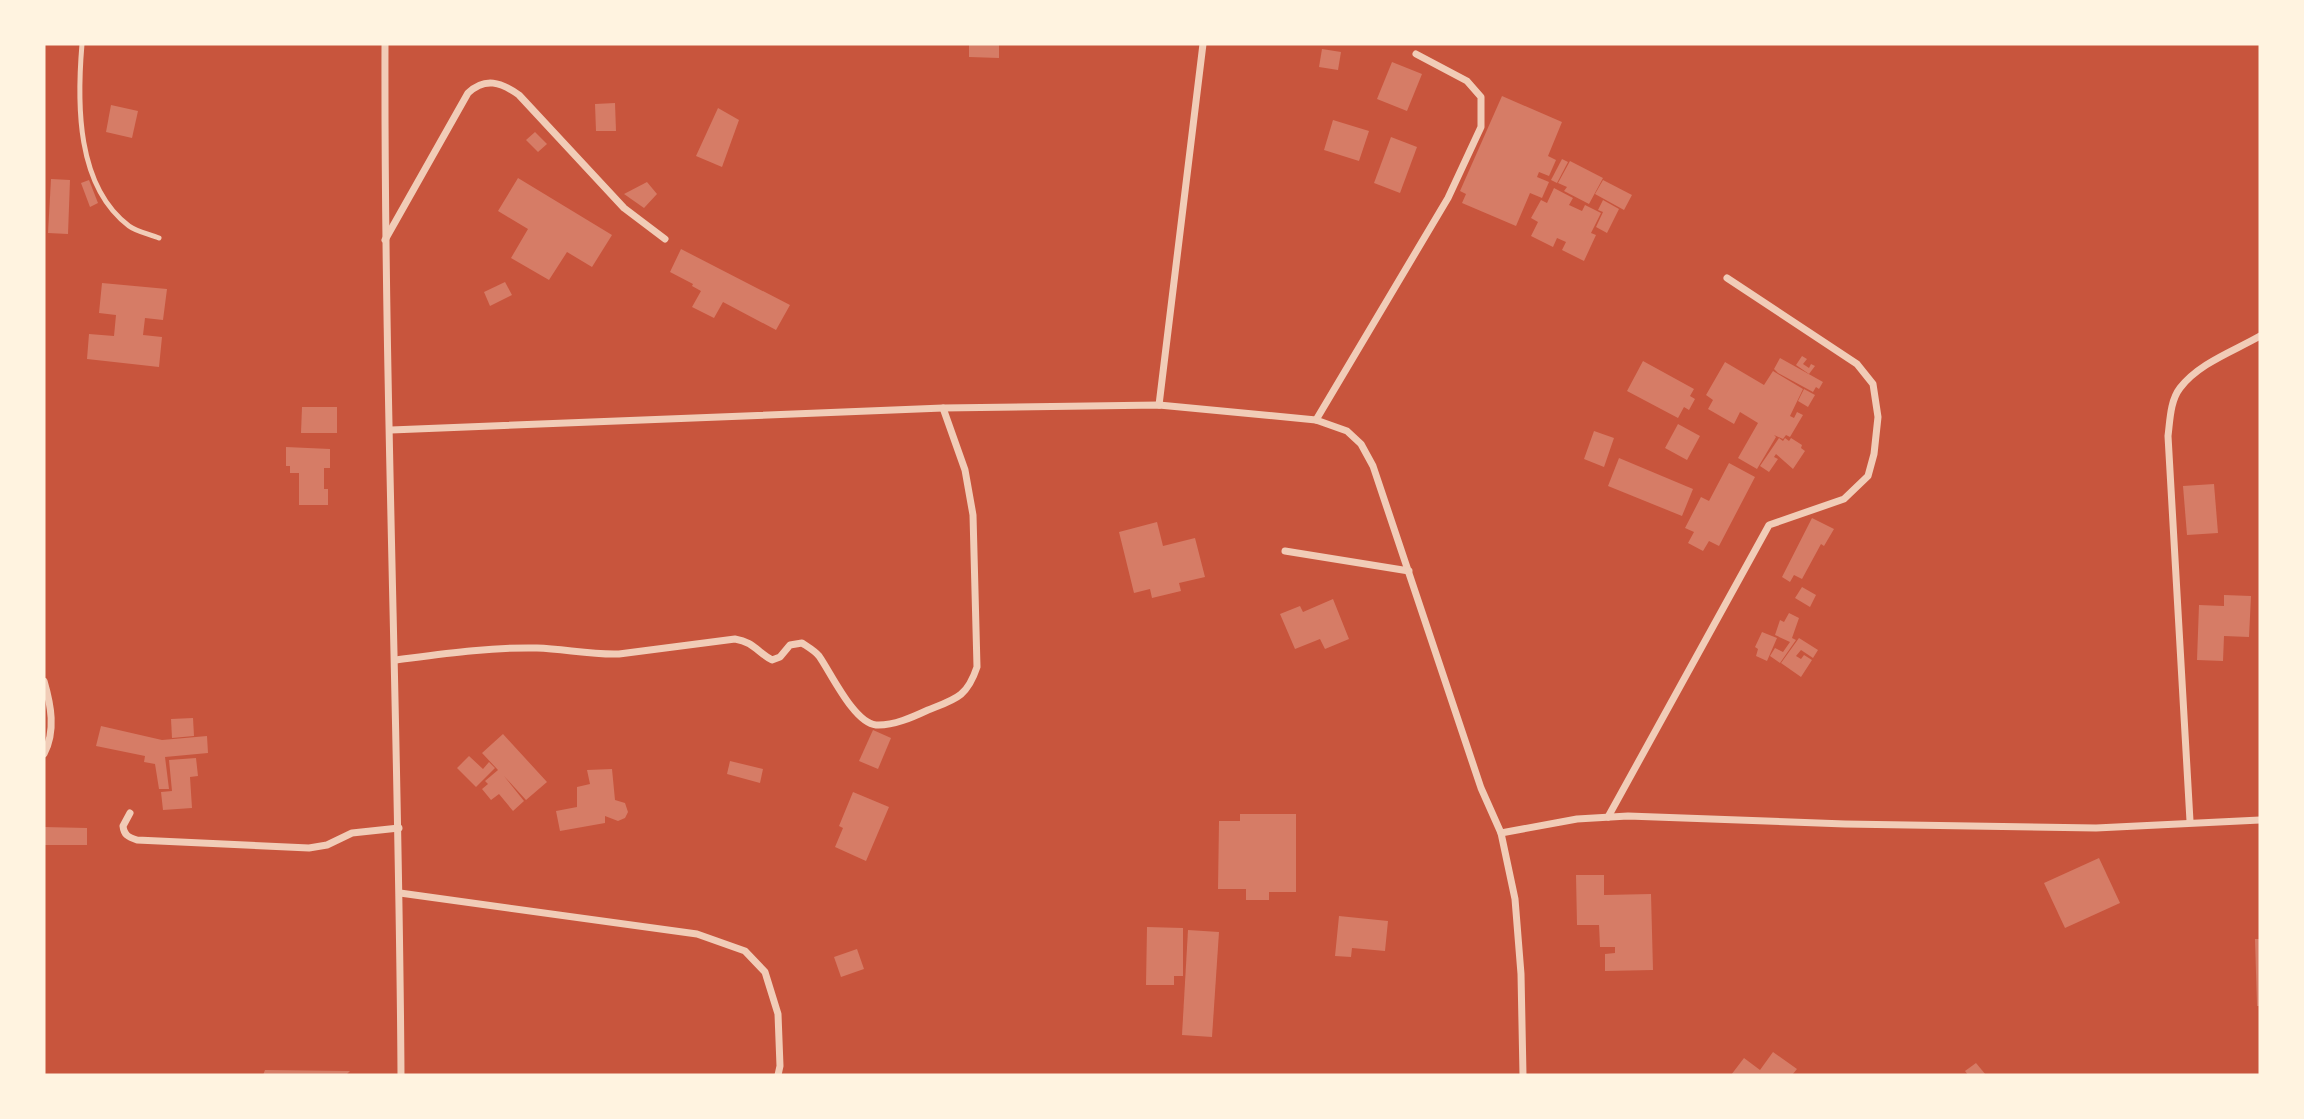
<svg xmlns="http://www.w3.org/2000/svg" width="2304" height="1119" font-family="'IBM Plex Serif',serif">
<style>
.building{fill:#d67c66}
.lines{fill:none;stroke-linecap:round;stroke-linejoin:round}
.service{stroke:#f1ccb7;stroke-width:5}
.minor{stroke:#f1ccb7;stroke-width:7}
</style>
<rect width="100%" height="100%" fill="#c8553d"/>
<!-- building -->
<g class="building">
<polygon points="969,44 999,44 999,58 969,57"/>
<polygon points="1322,49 1341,52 1338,70 1319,67"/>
<polygon points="1392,62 1422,74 1407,111 1377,99"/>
<polygon points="1502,96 1562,122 1548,156 1556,160 1549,176 1539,172 1537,177 1549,182 1542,198 1530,193 1516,226 1462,203 1466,194 1460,191"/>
<polygon points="615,103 616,131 596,131 595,104"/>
<polygon points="111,105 138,111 132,138 106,132"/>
<polygon points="718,108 739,120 722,167 696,156"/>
<polygon points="1333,120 1369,131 1359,161 1324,150"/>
<polygon points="535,132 547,144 538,152 526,140"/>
<polygon points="1391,137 1417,147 1400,193 1374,183"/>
<polygon points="1562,159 1568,162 1557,183 1551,180"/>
<polygon points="1570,161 1603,178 1589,204 1564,191 1567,187 1558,183"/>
<polygon points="518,178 612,235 592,267 567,252 549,280 511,258 528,229 498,211"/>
<polygon points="51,179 70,180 68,234 48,233"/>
<polygon points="89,180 98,203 90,207 81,183"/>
<polygon points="1603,180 1632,195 1624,210 1595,194"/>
<polygon points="647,182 657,194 644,208 624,194"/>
<polygon points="1554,188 1573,198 1569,205 1582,211 1585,205 1601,213 1591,233 1596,235 1584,261 1562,250 1566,242 1557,238 1553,247 1531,236 1538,222 1531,218 1541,200 1547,203"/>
<polygon points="1603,200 1619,209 1607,233 1596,227 1603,212 1598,210"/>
<polygon points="681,249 790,305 776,330 723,302 714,318 692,307 701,291 692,286 693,284 670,272"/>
<polygon points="505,282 512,295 490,306 484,292"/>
<polygon points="102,283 167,289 163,320 145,318 143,335 162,337 159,367 87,359 89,334 114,336 116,315 99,313"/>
<polygon points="1802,356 1807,359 1803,364 1809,368 1811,364 1815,366 1809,374 1796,365"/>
<polygon points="1780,358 1823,382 1819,389 1816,387 1813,392 1778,373 1774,369"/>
<polygon points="1643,361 1694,389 1690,396 1695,399 1689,410 1684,407 1678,418 1627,391"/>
<polygon points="1725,362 1764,385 1773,371 1803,389 1790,416 1794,418 1797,412 1803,415 1790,437 1786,435 1783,439 1774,435 1776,437 1757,469 1738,458 1758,423 1740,412 1734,424 1708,409 1713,400 1706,395"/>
<polygon points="1804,389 1815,395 1808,407 1798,401"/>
<polygon points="302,407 337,407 337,433 301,433"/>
<polygon points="1678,424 1700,436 1687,460 1665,448"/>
<polygon points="1594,431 1614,438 1604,467 1584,459"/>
<polygon points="1779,438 1783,441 1785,438 1789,441 1791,438 1802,445 1801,448 1805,451 1793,469 1776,454 1774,457 1778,459 1769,472 1760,466"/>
<polygon points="286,447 330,449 330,468 324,468 324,489 328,489 328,505 299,505 299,473 290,473 290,466 286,466"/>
<polygon points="1619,458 1693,489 1682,516 1608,486"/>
<polygon points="1729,463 1755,477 1719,546 1709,541 1703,551 1688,543 1694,532 1685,528 1701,497 1709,501"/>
<polygon points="2214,484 2218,533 2187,535 2183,486"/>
<polygon points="1812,518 1834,529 1824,546 1821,544 1802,579 1794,575 1790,582 1782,577"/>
<polygon points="1157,522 1163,546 1195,538 1205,577 1179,583 1181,591 1152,598 1150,589 1134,593 1119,532"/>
<polygon points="1802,587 1816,595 1810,607 1795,598"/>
<polygon points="2224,595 2251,596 2249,637 2224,636 2223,661 2197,660 2199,605 2224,606"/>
<polygon points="1333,599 1349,639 1325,649 1320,639 1295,649 1280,614 1300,606 1303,612"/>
<polygon points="1789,613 1799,618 1792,638 1796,640 1780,663 1770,656 1775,648 1783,652 1790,642 1775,635 1780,620 1784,622"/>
<polygon points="1762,632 1777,638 1767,661 1756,656 1758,649 1755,647"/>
<polygon points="1799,638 1818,650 1813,658 1801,650 1796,656 1801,659 1804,655 1812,660 1801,677 1781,663"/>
<polygon points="193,718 194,736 172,738 171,719"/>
<polygon points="101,726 162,740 207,736 208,753 165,757 169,789 159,789 155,764 144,762 145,756 96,746"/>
<polygon points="873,730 891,738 878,769 859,761"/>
<polygon points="503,734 547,782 526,800 504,776 524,801 513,811 499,794 491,800 482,789 488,784 485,781 498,770 482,753"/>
<polygon points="469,756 483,769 489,762 495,768 476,787 457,768"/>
<polygon points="196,758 198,776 190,777 192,808 163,810 161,792 172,791 169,760"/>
<polygon points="730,761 763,769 760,783 727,774"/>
<polygon points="612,769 615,800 625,803 628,812 625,818 618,821 605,816 605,823 560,831 556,811 577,807 577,787 590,784 587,770"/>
<polygon points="853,792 889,807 866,861 835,847 843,828 839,826"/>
<polygon points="1240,814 1296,814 1296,892 1269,892 1269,900 1246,900 1246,889 1218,889 1219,821 1240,821"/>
<polygon points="44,827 87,828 87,845 44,845"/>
<polygon points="2099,858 2120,903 2065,928 2044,883"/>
<polygon points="1576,875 1604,875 1604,895 1651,894 1653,970 1605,971 1605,954 1615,953 1615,947 1600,947 1599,925 1577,925"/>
<polygon points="1339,916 1388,921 1385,951 1352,948 1351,957 1335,956"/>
<polygon points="1147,927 1183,928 1183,976 1174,976 1174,985 1146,985"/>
<polygon points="1188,930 1219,932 1212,1037 1182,1035"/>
<polygon points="2255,939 2260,939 2260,1006 2257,1006"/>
<polygon points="857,949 864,969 841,977 834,957"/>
<polygon points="1773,1052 1797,1069 1792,1075 1731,1075 1744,1058 1760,1070"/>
<polygon points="1976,1063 1986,1075 1968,1075 1965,1071"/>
<polygon points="265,1070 350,1071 346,1075 263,1075"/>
</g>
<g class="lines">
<!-- service -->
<path class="service" d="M 82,44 C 77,103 76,186 129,226 C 137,232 150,234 159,238"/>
<!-- minor -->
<g class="minor">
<path d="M 385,44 C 384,388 399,731 401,1075"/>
<path d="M 385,240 L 468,93 C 485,77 501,82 519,95 L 624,208 L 665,239"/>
<polyline points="1159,405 1203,44"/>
<polyline points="1316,420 1448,198 1481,127 1481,97 1467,81 1416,54"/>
<polyline points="391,430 943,408 1159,405 1316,420 1347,431 1361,444 1373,466 1481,788 1501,833 1515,899 1521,974 1523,1075"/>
<polyline points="1285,551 1409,571"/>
<path d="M 395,660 C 442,654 490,647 537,648 C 565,649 591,655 619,654 L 735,639 C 754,642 757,652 772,660 L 780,657 L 790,645 L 802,643 C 808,647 815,651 819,656 C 831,673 854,723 876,725 C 893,726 913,717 928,710 C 956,699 967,697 977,667 L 973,515 L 965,470 L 943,408"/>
<path d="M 44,681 C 51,705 56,731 44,754"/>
<path d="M 130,813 L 123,826 C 124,835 128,837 137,840 L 309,848 L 327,845 L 352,833 L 399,828"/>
<polyline points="1608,817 1769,525 1844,499 1868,476 1874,454 1878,417 1873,384 1857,364 1727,278"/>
<path d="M 2190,821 L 2168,436 C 2170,421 2170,401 2180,388 C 2199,363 2234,351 2260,336"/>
<polyline points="1501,833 1577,819 1628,816 1845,824 2096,828 2260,820"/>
<polyline points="400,893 697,934 745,951 765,972 778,1014 780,1066 778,1075"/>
</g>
</g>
<!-- border -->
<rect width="2304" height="1119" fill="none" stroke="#fff3e0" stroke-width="91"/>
</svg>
